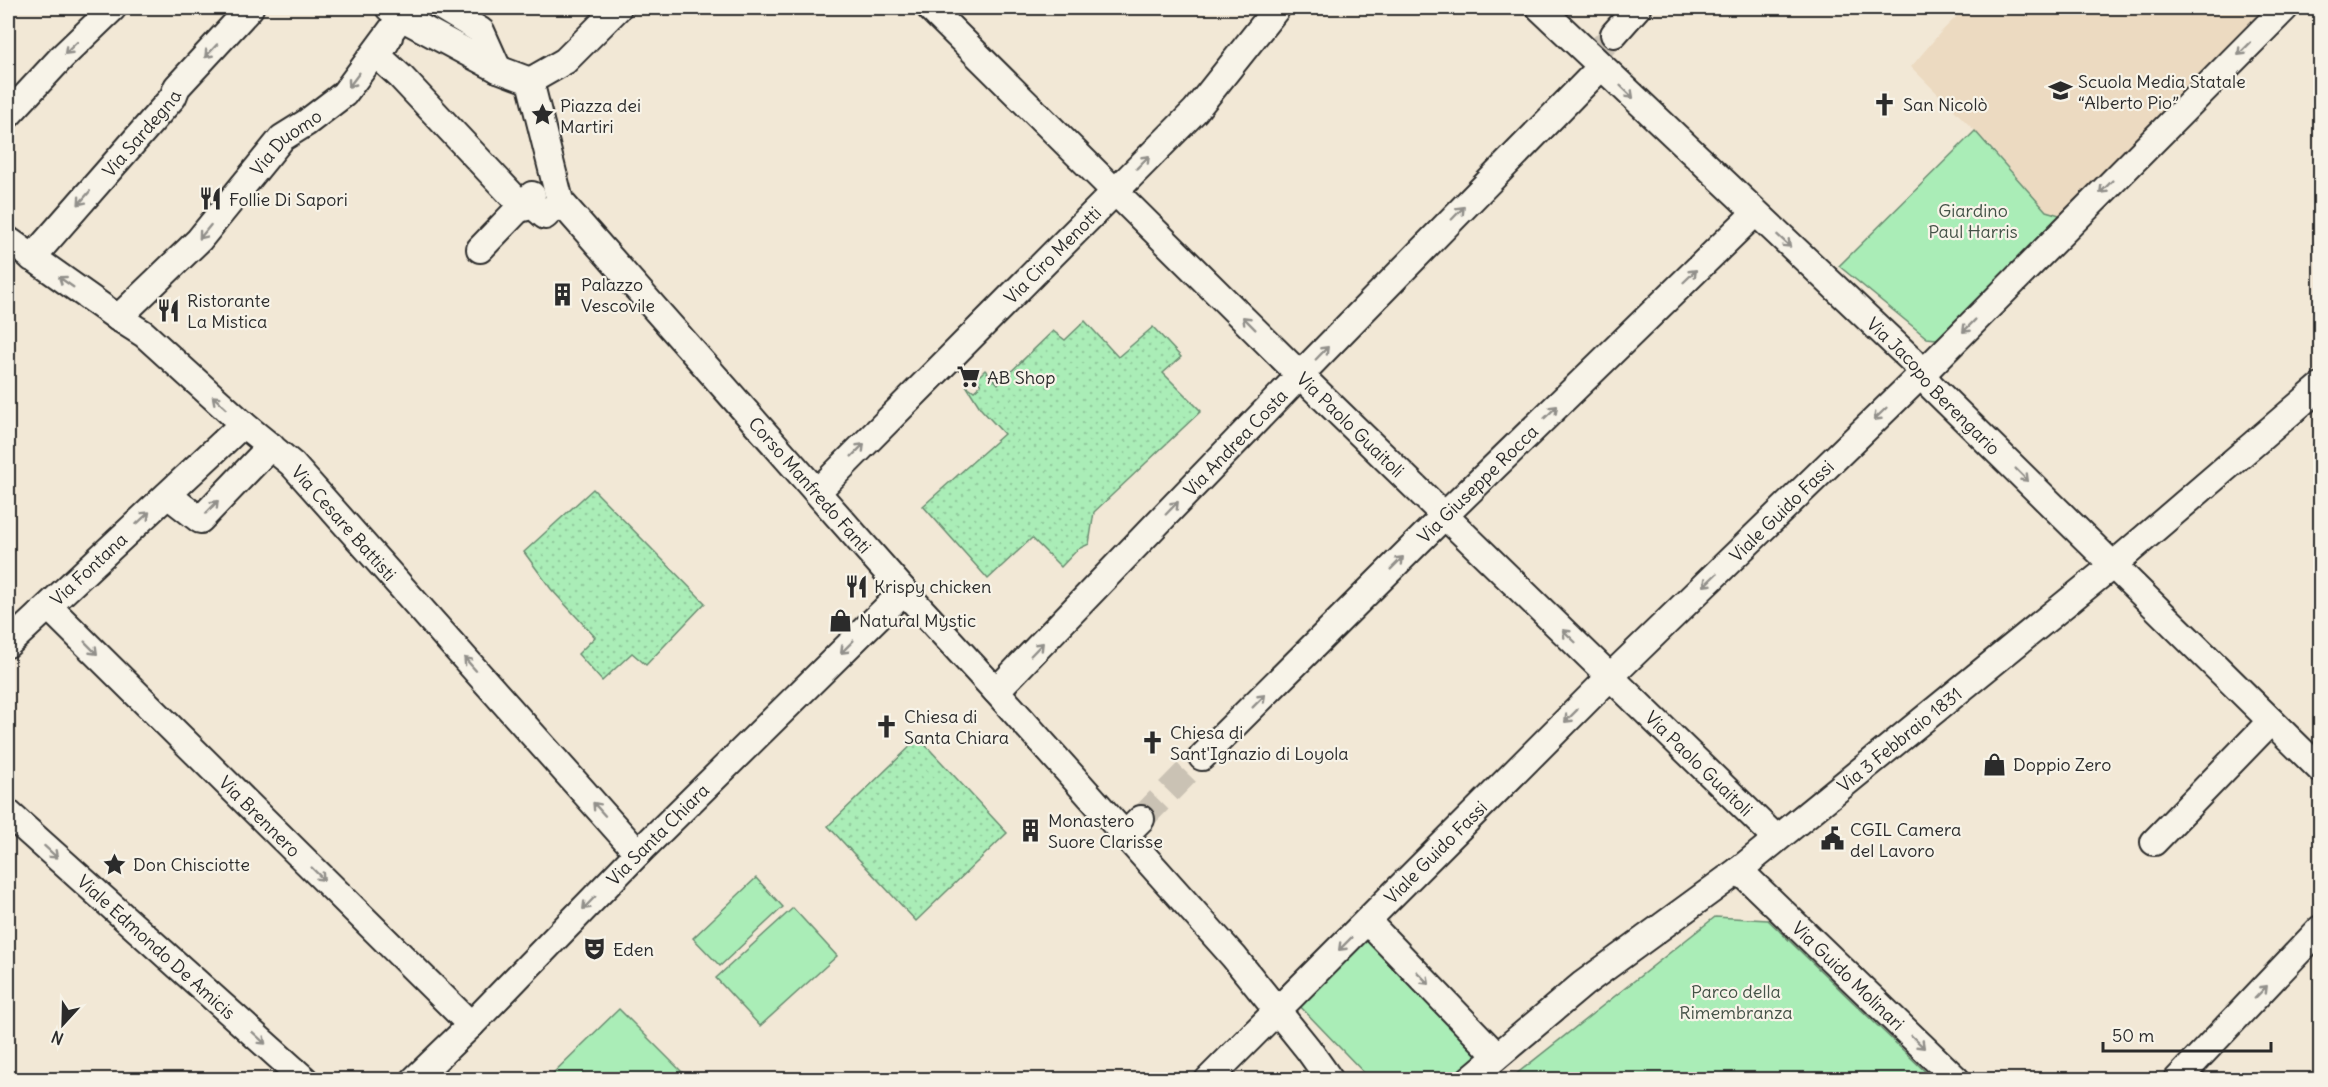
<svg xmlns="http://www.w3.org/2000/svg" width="2328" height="1087" font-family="Delius,sans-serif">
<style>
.built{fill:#ecdac1}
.green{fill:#aaedb7;stroke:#6a8c71;stroke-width:1.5}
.garden{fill:url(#garden-dots);stroke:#6a8c71;stroke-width:1.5}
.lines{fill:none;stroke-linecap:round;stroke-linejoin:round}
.minor-tunnel{stroke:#cac2b4;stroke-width:26;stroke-dasharray:26 13;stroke-linecap:butt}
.minor-casing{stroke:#2b2b2b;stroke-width:30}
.minor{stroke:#f7f3e8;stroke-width:26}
.oneway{stroke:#918f8a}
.labels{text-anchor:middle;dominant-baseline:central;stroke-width:4.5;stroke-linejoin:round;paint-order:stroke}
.poi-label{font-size:18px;fill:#2b2b2b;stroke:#f7f3e8;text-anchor:start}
.street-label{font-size:18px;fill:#2b2b2b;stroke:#f7f3e8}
.park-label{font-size:18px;fill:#445247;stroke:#f7f3e8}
</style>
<defs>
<pattern id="garden-dots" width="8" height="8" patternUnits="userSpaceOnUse" patternTransform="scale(1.5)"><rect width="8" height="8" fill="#aaedb7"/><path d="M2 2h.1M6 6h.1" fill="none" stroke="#92cb9e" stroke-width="1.8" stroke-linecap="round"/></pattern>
</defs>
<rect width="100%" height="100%" fill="#f2e8d6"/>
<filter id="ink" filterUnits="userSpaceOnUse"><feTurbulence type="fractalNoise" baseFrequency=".0167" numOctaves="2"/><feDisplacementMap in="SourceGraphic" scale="12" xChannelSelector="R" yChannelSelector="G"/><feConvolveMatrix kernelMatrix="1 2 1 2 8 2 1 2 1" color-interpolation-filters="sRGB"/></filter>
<g filter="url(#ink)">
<!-- built -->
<polygon class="built" points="1965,8 2268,8 2063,216 2058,216 2046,212 1990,146 1911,67 1940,33"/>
<!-- green -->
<g class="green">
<polygon points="1975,131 2046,211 2063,216 1944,335 1936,339 1927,338 1839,266"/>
<polygon points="756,878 783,907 720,966 693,938"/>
<polygon points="793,908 837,956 760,1026 716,978"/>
<polygon points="1715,917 1768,920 1933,1079 1510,1079"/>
<polygon points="1370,927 1488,1051 1453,1079 1370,1079 1295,1001"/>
<polygon points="619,1009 689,1079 547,1079"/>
</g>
<!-- garden -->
<g class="garden">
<polygon points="1085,321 1118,357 1153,327 1181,357 1163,373 1201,411 1094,512 1089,544 1078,549 1061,567 1032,538 988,579 923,506 1004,434 981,409 966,385 974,391 981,385 976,379 985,370 998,384 1053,331 1065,340"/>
<polygon points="593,489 705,603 646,665 632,653 602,681 578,654 595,637 551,589 524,552"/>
<polygon points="919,738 1007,833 916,921 828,826"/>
</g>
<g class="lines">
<!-- minor-tunnel -->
<g class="minor-tunnel">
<polyline points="1601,48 1614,34"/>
<polyline points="1141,819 1202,757"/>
</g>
<defs>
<g id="minor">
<polyline points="389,8 401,17 498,69 530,81"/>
<polyline points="443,8 481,31 498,69"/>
<path id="s1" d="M 930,8 L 1300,375 L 1776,838"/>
<path id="s2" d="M 1540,8 L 1913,361 L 1931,386 L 2320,769"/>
<polyline points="1614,34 1637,8"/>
<polyline points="389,37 378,56 401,77 524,208 530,203 545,216 560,201"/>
<path id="s3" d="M 530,81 L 560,201 L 904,591 L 996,691 L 1234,957 L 1308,1049 L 1330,1080"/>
<polyline points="530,81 565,61 618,8"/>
<polyline points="8,115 62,57 113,8"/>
<path id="s4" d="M 8,240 L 114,315 L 144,334 L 243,424 L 292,464 L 638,853"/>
<polyline points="480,249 532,195"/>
<path id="s5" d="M 32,258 L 173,97 L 177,87 L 250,8"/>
<path id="s6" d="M 118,318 L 199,240 L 282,138 L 306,123 L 344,94 L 401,17"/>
<path id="s7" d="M 817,492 L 1195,111 L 1277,8"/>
<polyline points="168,495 200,520 271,446"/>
<path id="s8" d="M 49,607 L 471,1025"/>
<path id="s9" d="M 8,644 L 243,424"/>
<path id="s10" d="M 996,691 L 1300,375 L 1601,67"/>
<path id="s11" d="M 1202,757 L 1444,516 L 1755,213"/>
<path id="s12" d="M 8,813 L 305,1080"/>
<polyline points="1124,836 1141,819"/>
<polyline points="2154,842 2271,721"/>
<path id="s13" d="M 1739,870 L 1957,1080"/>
<polyline points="1367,921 1497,1056"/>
<path id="s14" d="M 414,1080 L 471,1025 L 638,853 L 904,591"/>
<path id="s15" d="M 1208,1080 L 1611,676 L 1922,374 L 2285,8"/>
<path id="s16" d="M 1469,1080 L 1583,984 L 1739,870 L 2113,565 L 2320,387"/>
<polyline points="2177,1080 2320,929"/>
</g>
</defs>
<!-- minor casing -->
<use href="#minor" class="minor-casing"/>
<!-- minor -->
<use href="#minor" class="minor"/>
</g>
<!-- one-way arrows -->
<defs><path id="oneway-shaft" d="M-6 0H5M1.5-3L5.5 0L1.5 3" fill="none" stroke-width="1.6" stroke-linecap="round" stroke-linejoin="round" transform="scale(1.5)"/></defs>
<g class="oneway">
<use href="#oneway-shaft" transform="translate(71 48) rotate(136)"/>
<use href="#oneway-shaft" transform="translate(2244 49) rotate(135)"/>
<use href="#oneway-shaft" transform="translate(211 51) rotate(133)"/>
<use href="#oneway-shaft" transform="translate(354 80) rotate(127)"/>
<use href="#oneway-shaft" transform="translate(1627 92) rotate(44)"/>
<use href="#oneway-shaft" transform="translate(1143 162) rotate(-45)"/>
<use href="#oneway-shaft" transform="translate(2106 187) rotate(135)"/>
<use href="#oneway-shaft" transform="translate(84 198) rotate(131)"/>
<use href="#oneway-shaft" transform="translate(1458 213) rotate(-46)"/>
<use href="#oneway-shaft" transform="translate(205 232) rotate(129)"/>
<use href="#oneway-shaft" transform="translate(1784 241) rotate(43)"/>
<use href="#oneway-shaft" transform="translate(1690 276) rotate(-44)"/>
<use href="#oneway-shaft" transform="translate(66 282) rotate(-145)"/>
<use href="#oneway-shaft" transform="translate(1249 323) rotate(-135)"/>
<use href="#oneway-shaft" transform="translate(1969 326) rotate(135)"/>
<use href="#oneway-shaft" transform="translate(1322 353) rotate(-46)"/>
<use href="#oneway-shaft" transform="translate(219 402) rotate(-138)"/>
<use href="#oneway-shaft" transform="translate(1551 412) rotate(-44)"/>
<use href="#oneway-shaft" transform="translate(1880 414) rotate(136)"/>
<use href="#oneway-shaft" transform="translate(858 450) rotate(-45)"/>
<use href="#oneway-shaft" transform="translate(2022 475) rotate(45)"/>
<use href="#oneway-shaft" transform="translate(212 507) rotate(-46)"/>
<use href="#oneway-shaft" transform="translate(1172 508) rotate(-46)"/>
<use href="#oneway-shaft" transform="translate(143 518) rotate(-43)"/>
<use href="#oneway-shaft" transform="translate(1397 563) rotate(-45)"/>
<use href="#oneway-shaft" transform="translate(1710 580) rotate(136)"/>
<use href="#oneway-shaft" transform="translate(1569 636) rotate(-136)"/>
<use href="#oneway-shaft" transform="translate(847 647) rotate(135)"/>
<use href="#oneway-shaft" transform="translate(91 648) rotate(45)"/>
<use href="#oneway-shaft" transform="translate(1037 649) rotate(-46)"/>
<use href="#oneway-shaft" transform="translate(470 664) rotate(-132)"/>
<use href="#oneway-shaft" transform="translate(1259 701) rotate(-45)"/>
<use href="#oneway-shaft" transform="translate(1571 716) rotate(135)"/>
<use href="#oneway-shaft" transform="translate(599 809) rotate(-132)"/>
<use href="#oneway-shaft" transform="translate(51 852) rotate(42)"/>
<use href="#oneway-shaft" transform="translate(318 874) rotate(45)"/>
<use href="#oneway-shaft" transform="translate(589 903) rotate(134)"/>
<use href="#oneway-shaft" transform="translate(1345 944) rotate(135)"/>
<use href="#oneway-shaft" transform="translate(1423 978) rotate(45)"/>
<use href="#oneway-shaft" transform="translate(2261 992) rotate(-46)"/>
<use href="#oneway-shaft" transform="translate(259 1038) rotate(42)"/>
<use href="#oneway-shaft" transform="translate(1918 1042) rotate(44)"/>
</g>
</g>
<!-- icons -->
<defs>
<symbol id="school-bare" viewBox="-9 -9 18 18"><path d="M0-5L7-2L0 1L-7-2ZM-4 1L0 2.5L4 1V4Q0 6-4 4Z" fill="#2b2b2b" stroke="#f7f3e8" stroke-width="2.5" paint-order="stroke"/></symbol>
<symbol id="church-bare" viewBox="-9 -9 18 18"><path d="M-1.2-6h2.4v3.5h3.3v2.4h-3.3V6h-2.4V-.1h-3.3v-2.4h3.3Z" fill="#2b2b2b" stroke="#f7f3e8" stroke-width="2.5" paint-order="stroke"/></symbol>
<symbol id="sight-bare" viewBox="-9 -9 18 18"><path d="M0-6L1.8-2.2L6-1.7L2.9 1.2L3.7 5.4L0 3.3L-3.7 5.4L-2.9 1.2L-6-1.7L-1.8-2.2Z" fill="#2b2b2b" stroke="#f7f3e8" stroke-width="2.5" paint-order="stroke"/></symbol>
<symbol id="restaurant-bare" viewBox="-9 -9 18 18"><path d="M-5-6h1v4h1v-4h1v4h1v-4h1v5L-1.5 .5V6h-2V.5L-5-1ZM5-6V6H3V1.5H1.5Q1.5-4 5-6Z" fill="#2b2b2b" stroke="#f7f3e8" stroke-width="2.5" paint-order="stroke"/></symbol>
<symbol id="building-bare" viewBox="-9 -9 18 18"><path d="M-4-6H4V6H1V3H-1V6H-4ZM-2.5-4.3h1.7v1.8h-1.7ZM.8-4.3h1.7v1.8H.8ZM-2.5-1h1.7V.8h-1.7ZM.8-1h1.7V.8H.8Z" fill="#2b2b2b" stroke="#f7f3e8" stroke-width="2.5" paint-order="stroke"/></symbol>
<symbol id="supermarket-bare" viewBox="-9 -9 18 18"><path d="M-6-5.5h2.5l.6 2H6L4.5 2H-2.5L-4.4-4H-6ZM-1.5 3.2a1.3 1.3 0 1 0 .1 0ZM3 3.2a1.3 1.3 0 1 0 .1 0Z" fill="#2b2b2b" stroke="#f7f3e8" stroke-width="2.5" paint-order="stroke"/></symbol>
<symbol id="shop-bare" viewBox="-9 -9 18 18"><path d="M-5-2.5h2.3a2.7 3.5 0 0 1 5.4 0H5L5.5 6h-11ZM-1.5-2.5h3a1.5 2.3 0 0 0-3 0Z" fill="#2b2b2b" stroke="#f7f3e8" stroke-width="2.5" paint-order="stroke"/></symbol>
<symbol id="civic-bare" viewBox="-9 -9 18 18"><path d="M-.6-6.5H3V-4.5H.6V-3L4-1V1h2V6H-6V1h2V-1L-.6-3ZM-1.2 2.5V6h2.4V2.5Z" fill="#2b2b2b" stroke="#f7f3e8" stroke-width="2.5" paint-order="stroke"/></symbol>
<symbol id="theatre-bare" viewBox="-9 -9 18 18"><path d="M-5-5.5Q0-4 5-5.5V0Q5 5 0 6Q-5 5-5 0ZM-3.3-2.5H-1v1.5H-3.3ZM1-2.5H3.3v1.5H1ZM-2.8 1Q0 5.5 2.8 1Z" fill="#2b2b2b" stroke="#f7f3e8" stroke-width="2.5" paint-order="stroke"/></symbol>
</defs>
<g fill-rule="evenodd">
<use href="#school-bare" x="2044" y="74" width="33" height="33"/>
<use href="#church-bare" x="1868" y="88" width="33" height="33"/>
<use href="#sight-bare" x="526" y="98" width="33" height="33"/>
<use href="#restaurant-bare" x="194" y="182" width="33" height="33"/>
<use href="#building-bare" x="546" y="278" width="33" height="33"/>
<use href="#restaurant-bare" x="152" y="294" width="33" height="33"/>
<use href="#supermarket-bare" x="952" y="360" width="33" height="33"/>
<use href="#restaurant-bare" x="840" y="570" width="33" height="33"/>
<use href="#shop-bare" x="824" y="604" width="33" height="33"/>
<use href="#church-bare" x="870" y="710" width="33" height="33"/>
<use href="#church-bare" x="1136" y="726" width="33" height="33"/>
<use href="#shop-bare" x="1978" y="748" width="33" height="33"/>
<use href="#building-bare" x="1014" y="814" width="33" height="33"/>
<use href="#civic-bare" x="1816" y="822" width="33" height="33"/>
<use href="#sight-bare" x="98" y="848" width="33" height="33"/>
<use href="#theatre-bare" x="578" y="932" width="33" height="33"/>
</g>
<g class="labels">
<!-- poi labels -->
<g class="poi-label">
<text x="2078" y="81">Scuola Media Statale<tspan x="2078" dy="21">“Alberto Pio”</tspan></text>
<text x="1903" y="104">San Nicolò</text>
<text x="560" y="105">Piazza dei<tspan x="560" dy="21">Martiri</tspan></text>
<text x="229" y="199">Follie Di Sapori</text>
<text x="581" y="284">Palazzo<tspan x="581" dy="21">Vescovile</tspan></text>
<text x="187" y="300">Ristorante<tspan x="187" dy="21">La Mistica</tspan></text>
<text x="987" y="377">AB Shop</text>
<text x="874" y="586">Krispy chicken</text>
<text x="859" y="620">Natural Mystic</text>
<text x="904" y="716">Chiesa di<tspan x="904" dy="21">Santa Chiara</tspan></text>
<text x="1170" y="732">Chiesa di<tspan x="1170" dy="21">Sant'Ignazio di Loyola</tspan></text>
<text x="2013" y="764">Doppio Zero</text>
<text x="1048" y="820">Monastero<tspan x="1048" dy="21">Suore Clarisse</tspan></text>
<text x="1850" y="829">CGIL Camera<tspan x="1850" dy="21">del Lavoro</tspan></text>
<text x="133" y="864">Don Chisciotte</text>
<text x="613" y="949">Eden</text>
</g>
<!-- street labels -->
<g class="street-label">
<text stroke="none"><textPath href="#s5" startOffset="166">Via Sardegna</textPath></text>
<text stroke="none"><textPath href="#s6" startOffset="244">Via Duomo</textPath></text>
<text stroke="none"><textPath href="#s7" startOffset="334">Via Ciro Menotti</textPath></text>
<text stroke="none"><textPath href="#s2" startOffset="546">Via Jacopo Berengario</textPath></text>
<text stroke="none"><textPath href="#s1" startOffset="592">Via Paolo Guaitoli</textPath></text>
<text stroke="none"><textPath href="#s10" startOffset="345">Via Andrea Costa</textPath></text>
<text stroke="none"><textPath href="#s11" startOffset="388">Via Giuseppe Rocca</textPath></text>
<text stroke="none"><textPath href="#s3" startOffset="502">Corso Manfredo Fanti</textPath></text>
<text stroke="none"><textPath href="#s15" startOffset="808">Viale Guido Fassi</textPath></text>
<text stroke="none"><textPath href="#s4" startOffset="441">Via Cesare Battisti</textPath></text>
<text stroke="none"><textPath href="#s9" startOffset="110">Via Fontana</textPath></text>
<text stroke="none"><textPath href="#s16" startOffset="549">Via 3 Febbraio 1831</textPath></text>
<text stroke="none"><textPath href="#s1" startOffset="1078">Via Paolo Guaitoli</textPath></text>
<text stroke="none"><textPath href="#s8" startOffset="297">Via Brennero</textPath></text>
<text stroke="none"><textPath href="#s14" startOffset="346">Via Santa Chiara</textPath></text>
<text stroke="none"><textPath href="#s15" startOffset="322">Viale Guido Fassi</textPath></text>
<text stroke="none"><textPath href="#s12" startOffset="200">Viale Edmondo De Amicis</textPath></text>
<text stroke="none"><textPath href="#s13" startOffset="152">Via Guido Molinari</textPath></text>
</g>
<!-- park labels -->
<g class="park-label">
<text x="1973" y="210">Giardino<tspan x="1973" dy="21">Paul Harris</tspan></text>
<text x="1736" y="991">Parco della<tspan x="1736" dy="21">Rimembranza</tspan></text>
</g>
</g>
<!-- margin -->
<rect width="2328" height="1087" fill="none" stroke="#f7f3e8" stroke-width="30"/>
<rect x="15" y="15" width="2298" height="1057" fill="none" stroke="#2b2b2b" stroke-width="2" filter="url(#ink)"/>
<!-- north arrow -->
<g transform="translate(63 1024) rotate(202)" stroke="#f7f3e8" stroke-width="4.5" paint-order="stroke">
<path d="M0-4.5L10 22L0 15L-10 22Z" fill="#2b2b2b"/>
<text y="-9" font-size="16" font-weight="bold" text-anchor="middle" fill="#2b2b2b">N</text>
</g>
<!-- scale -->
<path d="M2103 1042v9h168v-9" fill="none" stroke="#2b2b2b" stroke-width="3"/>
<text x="2112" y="1042" font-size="18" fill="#2b2b2b" stroke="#f7f3e8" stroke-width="4.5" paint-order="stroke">50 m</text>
</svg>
